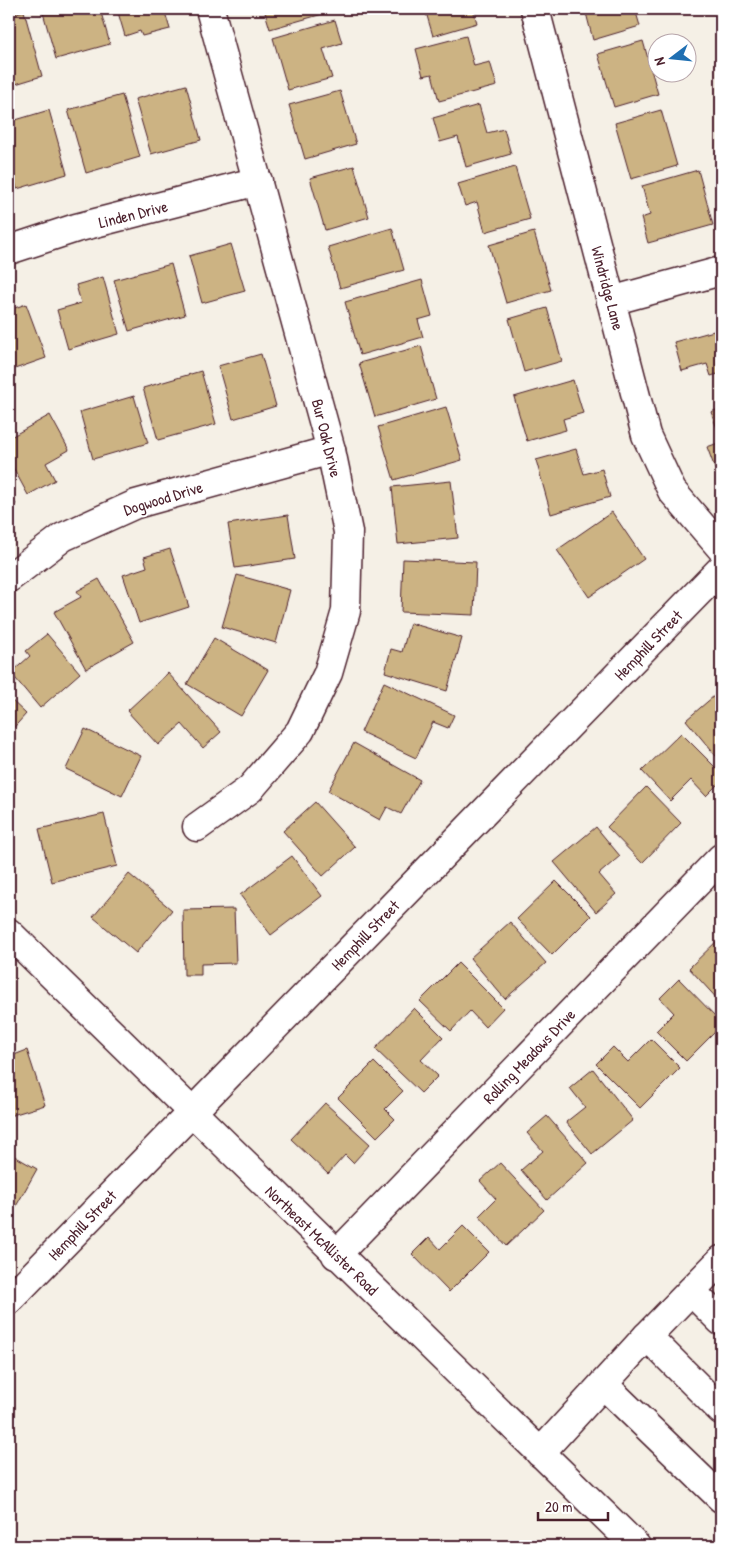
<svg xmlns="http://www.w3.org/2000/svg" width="730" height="1555" font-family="'Patrick Hand',sans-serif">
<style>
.building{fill:#ccb383;stroke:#4a1f2b}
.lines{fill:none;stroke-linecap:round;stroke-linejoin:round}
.minor-casing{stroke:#4a1f2b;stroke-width:31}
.minor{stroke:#fff;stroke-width:28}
.labels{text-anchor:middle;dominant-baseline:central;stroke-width:4;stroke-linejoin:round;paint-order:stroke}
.street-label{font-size:16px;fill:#4a1f2b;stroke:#fff}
</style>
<rect width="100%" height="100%" fill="#f5f0e6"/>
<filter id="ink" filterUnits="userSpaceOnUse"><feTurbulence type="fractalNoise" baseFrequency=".02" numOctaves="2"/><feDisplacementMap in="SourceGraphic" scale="10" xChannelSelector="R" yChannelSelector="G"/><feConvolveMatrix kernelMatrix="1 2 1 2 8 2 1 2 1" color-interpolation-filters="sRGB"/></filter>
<g filter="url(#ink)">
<!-- building -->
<g class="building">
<polygon points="42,9 100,9 110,44 56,59"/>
<polygon points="117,9 164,9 170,29 142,36 140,31 125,36"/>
<polygon points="264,9 332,9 333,11 270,29"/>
<polygon points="425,9 473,9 477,23 433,36"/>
<polygon points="585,9 635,9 640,26 593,40"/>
<polygon points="713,9 721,9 721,37"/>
<polygon points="24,11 42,76 9,86 9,15"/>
<polygon points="335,20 342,43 323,49 332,78 288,90 273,38"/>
<polygon points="466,36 474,66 490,62 497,86 439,101 432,74 423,76 416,49"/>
<polygon points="643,41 658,94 614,107 598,54"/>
<polygon points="186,85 201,140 151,154 135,99"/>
<polygon points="340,91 356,144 305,159 289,105"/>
<polygon points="122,95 140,157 86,173 68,110"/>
<polygon points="479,105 487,133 504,129 511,154 466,167 458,137 440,142 433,118"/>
<polygon points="49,110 67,174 17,189 9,159 9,122"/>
<polygon points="661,110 677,166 631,179 615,123"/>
<polygon points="354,166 369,217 325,230 310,178"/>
<polygon points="515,167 530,219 485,232 477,202 465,206 458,184"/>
<polygon points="698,170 713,225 648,243 641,218 650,215 642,186"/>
<polygon points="392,228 404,270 340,288 328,247"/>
<polygon points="534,232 551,290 506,303 489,245"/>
<polygon points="231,244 245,291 202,303 189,256"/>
<polygon points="171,264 185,315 129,331 114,280"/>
<polygon points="103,277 119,334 68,349 57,310 81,303 76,285"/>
<polygon points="422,280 432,316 418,320 423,337 360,355 345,302"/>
<polygon points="26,304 46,358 9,371 9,310"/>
<polygon points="547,308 562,361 524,372 509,319"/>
<polygon points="721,329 721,373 711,376 707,364 682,371 674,342"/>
<polygon points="421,346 436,399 375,417 359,363"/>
<polygon points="261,354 276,406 233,419 218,366"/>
<polygon points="201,371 216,424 158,440 143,388"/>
<polygon points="573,380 583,413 563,419 566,430 527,441 514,397"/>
<polygon points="134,396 148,443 93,459 80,412"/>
<polygon points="446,407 462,460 394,480 378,427"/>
<polygon points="721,408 721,439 711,412"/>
<polygon points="50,415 69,450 46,463 55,480 28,495 9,460 9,438"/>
<polygon points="721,442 721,469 716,471 707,447"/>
<polygon points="576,449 584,474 602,469 610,497 551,514 536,460"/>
<polygon points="451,481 458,538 398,544 392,487"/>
<polygon points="9,495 16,504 9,510"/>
<polygon points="612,512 644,559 589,597 557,550"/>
<polygon points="288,515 295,559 235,568 228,524"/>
<polygon points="170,549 189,607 139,623 123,575 147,567 144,557"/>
<polygon points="403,559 476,562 474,615 401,612"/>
<polygon points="237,575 290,590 276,643 222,627"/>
<polygon points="99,579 134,642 86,669 54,612 81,597 77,591"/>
<polygon points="410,623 462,638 447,691 385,672 391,649 402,652"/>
<polygon points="47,634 80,673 40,708 11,673 30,656 26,651"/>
<polygon points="214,638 268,670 241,716 187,684"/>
<polygon points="168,673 221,732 203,748 182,724 158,745 127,711"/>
<polygon points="384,682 454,715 448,728 433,722 416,758 361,732"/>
<polygon points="721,690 721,762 686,720"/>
<polygon points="9,698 26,714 9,733"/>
<polygon points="85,729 141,756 122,796 66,769"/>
<polygon points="681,733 721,773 721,781 706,796 691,780 670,801 642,771"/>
<polygon points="354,743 420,780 401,814 387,807 380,820 328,791"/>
<polygon points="646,787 681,823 642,863 607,827"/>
<polygon points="315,802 355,847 323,876 283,831"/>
<polygon points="104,814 117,866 52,882 39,829"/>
<polygon points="596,827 620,856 599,874 616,894 596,912 554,862"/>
<polygon points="292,856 322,896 271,935 240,895"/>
<polygon points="129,874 172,910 136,953 93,917"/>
<polygon points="556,881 591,916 552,955 517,919"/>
<polygon points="234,909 236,963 201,964 201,975 184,975 183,910"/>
<polygon points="510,922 546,963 505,999 470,958"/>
<polygon points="721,937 721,1003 689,968"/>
<polygon points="458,963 503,1008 485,1027 470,1011 451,1031 420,1001"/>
<polygon points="679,979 721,1022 721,1026 686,1061 656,1031 674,1013 660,998"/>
<polygon points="414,1008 443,1037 421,1060 438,1076 421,1093 375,1049"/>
<polygon points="651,1039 680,1068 640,1108 596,1064 613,1047 628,1062"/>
<polygon points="27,1050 45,1105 9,1116 9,1057"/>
<polygon points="374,1062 403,1091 385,1109 395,1119 377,1137 338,1098"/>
<polygon points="593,1069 633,1120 592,1154 566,1122 585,1107 570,1088"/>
<polygon points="325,1103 370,1144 353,1163 345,1155 328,1174 291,1139"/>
<polygon points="547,1116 588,1163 547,1200 521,1170 543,1151 527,1133"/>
<polygon points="9,1153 37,1169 10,1217 9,1217"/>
<polygon points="500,1163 544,1210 506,1246 479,1216 496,1199 480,1181"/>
<polygon points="463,1226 489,1252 449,1292 412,1254 429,1237 440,1249"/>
</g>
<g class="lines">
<defs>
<g id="minor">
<polyline points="535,9 646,435 672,491 721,548"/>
<polyline points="9,250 76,228 258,181"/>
<polyline points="611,301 721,271"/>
<polyline points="9,578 63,537 136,504 331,450"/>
<polyline points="197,827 250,789 300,731 328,673 346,611 348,532 331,450 210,9"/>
<polyline points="9,933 636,1546"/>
<polyline points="336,1255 721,858"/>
<polyline points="691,1291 721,1321"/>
<polyline points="9,1300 721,569"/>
<polyline points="647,1336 721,1260"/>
<polyline points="603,1384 721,1498"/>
<polyline points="540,1453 647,1336 721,1410"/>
</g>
</defs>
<!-- minor casing -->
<use href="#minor" class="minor-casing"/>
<!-- minor -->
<use href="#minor" class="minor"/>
</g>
</g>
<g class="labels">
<!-- street labels -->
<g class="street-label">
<text transform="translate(133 214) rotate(-14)">Linden Drive</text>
<text transform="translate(608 288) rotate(75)">Windridge Lane</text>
<text transform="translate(327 438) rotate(76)">Bur Oak Drive</text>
<text transform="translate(163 498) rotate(-17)">Dogwood Drive</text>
<text transform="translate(648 645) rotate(-46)">Hemphill Street</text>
<text transform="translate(365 935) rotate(-46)">Hemphill Street</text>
<text transform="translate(529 1056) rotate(-46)">Rolling Meadows Drive</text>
<text transform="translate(82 1225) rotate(-46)">Hemphill Street</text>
<text transform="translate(322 1240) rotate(44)">Northeast McAllister Road</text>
</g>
</g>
<!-- margin -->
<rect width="730" height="1555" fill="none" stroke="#fff" stroke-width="30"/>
<rect x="15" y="15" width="700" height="1525" fill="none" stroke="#4a1f2b" stroke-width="2" filter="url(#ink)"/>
<!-- north arrow -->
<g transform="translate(672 58) rotate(254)"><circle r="24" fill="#ffffff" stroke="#b7a5aa"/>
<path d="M0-4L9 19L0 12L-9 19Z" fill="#1f6fb2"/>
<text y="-8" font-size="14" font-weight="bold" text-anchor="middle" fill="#4a1f2b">N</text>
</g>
<!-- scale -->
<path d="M538 1512v8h70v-8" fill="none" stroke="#4a1f2b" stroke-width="2.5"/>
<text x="545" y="1512" font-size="15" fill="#4a1f2b" stroke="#ffffff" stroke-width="4" paint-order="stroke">20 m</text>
</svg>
